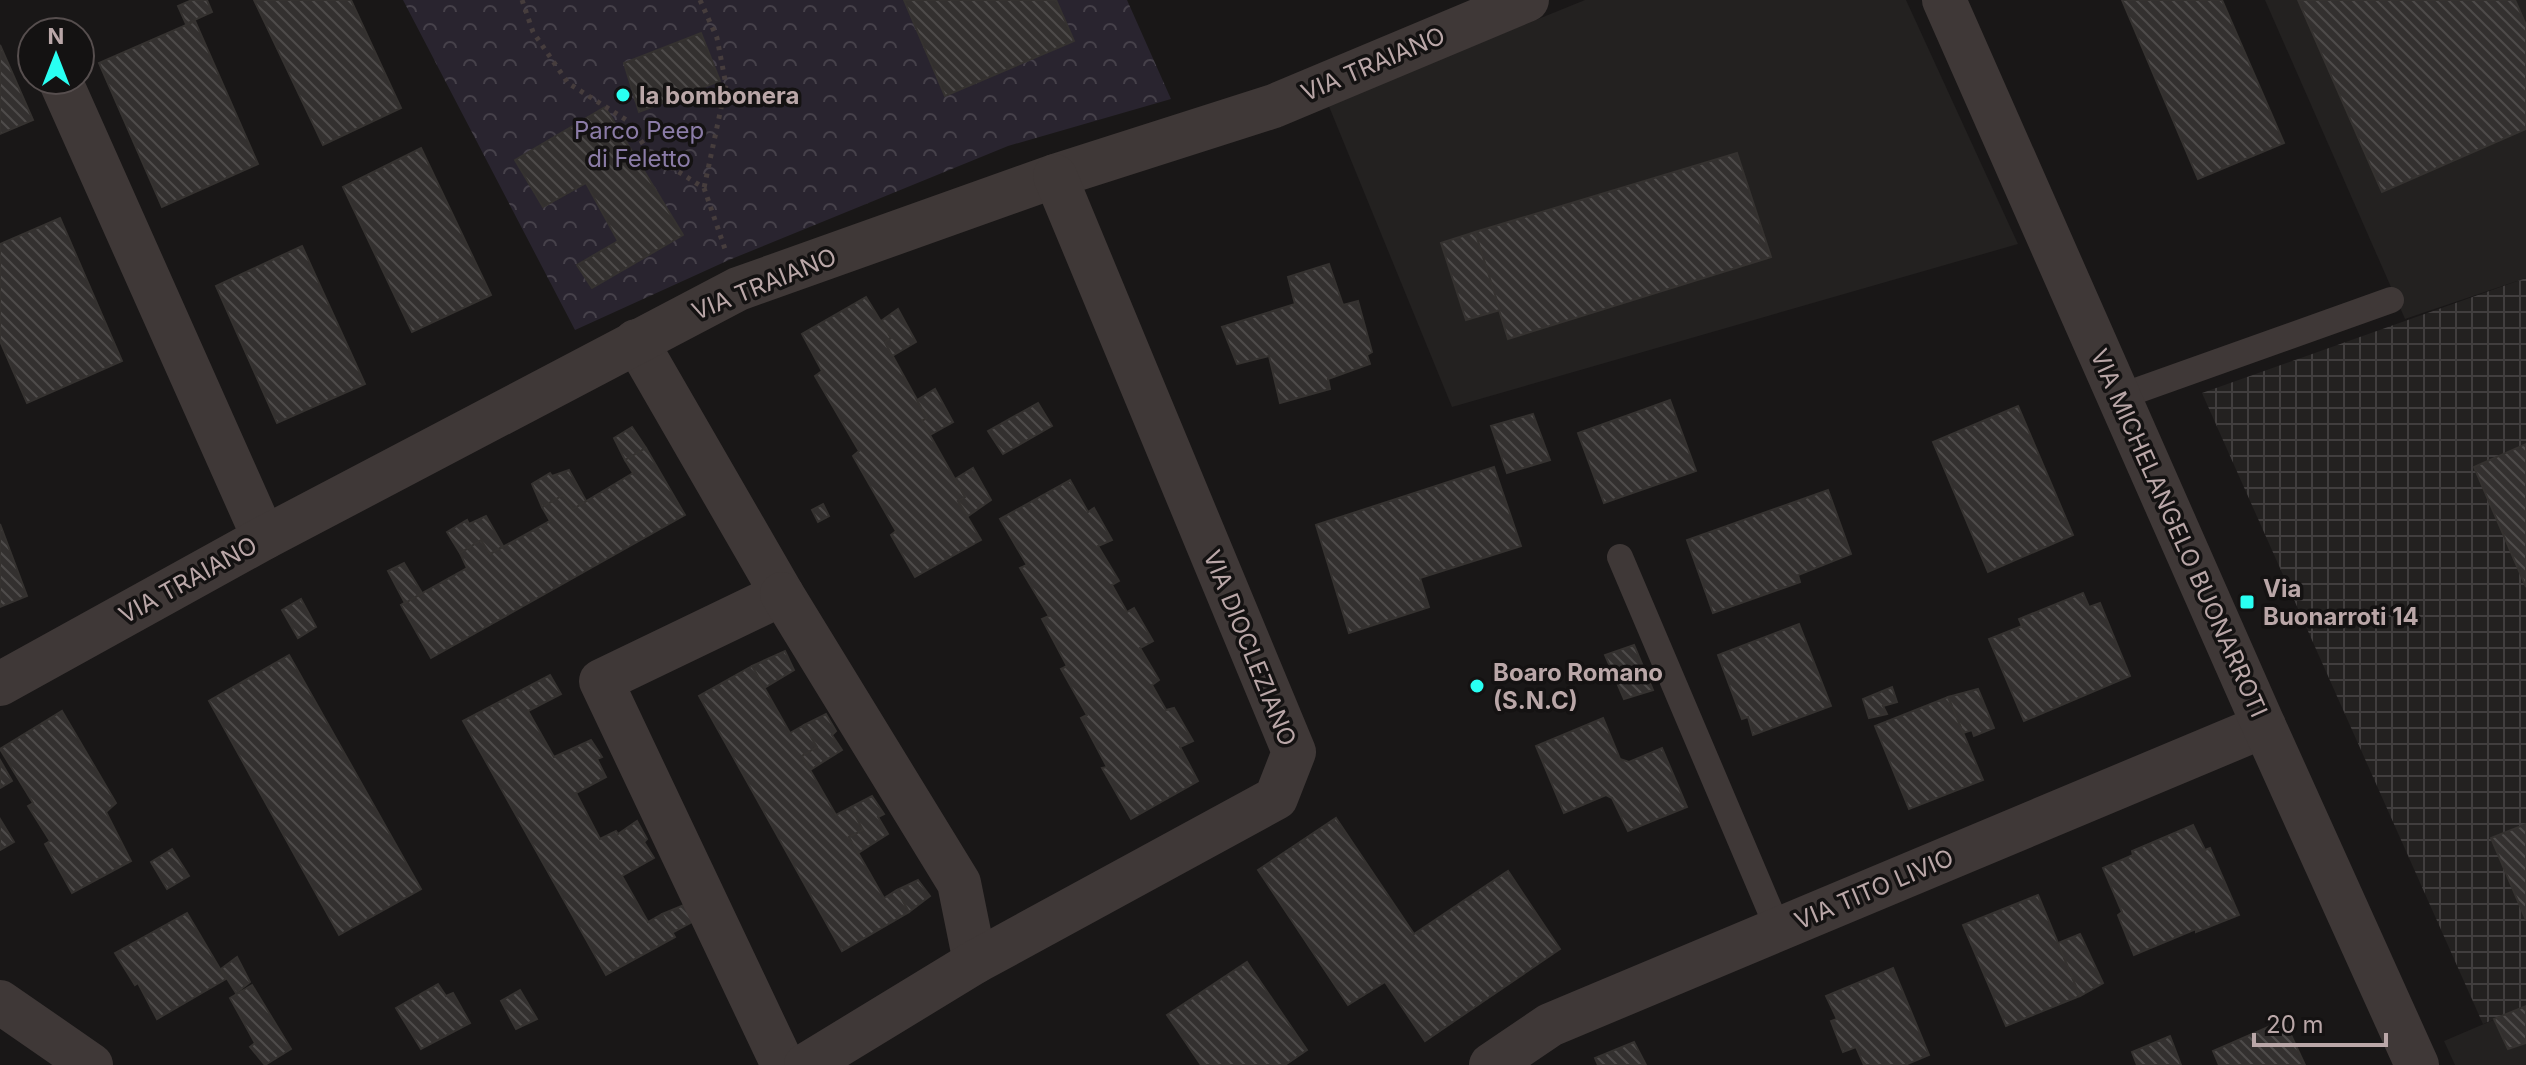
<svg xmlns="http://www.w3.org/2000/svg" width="2526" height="1065" font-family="Inter,sans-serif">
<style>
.built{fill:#232120}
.industrial{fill:url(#industrial-grid)}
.park{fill:url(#park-crowns)}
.building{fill:url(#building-back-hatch);stroke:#353230;stroke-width:2}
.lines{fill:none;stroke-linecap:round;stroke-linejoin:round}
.path{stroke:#463d3d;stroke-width:5;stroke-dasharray:4 6;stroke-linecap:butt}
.service{stroke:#3f3837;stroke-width:26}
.minor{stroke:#3f3837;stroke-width:44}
.tertiary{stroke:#3f3837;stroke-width:44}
.poi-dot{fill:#29fff2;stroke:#141212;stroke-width:3}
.labels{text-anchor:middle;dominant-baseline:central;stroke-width:7;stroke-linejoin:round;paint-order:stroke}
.street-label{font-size:24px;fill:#baa7a8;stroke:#141212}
.poi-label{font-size:24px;font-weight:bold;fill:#baa7a8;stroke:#141212;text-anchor:start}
.park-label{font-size:24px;fill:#8b7ca7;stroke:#141212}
</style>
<defs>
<pattern id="industrial-grid" width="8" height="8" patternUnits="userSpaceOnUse" patternTransform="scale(2)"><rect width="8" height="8" fill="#232120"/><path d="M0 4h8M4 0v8" fill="none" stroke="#413e3e"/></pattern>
<pattern id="park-crowns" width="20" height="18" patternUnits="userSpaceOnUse" patternTransform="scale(2)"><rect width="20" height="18" fill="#29242f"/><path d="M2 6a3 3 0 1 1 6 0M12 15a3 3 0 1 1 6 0" fill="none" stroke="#46414a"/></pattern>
<pattern id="building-back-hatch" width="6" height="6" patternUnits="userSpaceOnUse" patternTransform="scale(2)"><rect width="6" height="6" fill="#33302f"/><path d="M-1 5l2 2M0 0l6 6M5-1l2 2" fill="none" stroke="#4e4b4a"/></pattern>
</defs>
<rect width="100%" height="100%" fill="#191717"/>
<!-- built -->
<g class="built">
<polygon points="1585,0 1906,0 2018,244 1452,407 1328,104"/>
<polygon points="2265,0 2526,0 2526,278 2405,319"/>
<polygon points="2526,1006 2526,1065 2455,1065 2444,1041"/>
</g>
<!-- industrial -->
<polygon class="industrial" points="2526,278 2526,1006 2483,1024 2202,393"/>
<!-- park -->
<polygon class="park" points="403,0 1127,0 1171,99 1008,146 729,260 575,330"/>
<!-- building -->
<g class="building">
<polygon points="192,0 207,0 212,12 186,24 178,6"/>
<polygon points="254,0 351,0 401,108 323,145"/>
<polygon points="904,0 1056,0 1074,41 945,96"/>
<polygon points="2122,0 2222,0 2284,143 2198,179"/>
<polygon points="2298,0 2515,0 2526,25 2526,129 2382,192"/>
<polygon points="195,21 258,164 162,207 99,63"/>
<polygon points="701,33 720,81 639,112 624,63"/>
<polygon points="0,45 33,120 0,134"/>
<polygon points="605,107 683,235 592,288 577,265 618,241 586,183 543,207 515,160"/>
<polygon points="421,148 491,295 412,332 343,187"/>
<polygon points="1737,153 1771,257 1508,339 1475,232"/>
<polygon points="60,218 122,361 27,403 0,341 0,244"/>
<polygon points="1475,232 1500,310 1466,320 1441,243"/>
<polygon points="302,246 365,384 277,423 216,286"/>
<polygon points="1329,264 1343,305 1358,301 1372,352 1367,355 1370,364 1328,379 1330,389 1280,403 1269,356 1237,364 1222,327 1295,304 1288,277"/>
<polygon points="866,297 891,338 885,342 927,418 922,421 965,497 958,501 981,540 915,577 891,535 896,531 853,456 859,451 815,376 822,371 802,334"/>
<polygon points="898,309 916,342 892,356 885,342 891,338 881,321"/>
<polygon points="935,389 953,422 930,435 922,421 927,418 917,400"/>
<polygon points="1670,400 1696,471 1604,503 1578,433"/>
<polygon points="1038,403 1052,426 1003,454 988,431"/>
<polygon points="2018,406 2073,535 1988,572 1933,442"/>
<polygon points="1533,414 1550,460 1507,473 1491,426"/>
<polygon points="632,427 646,448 625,460 614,438"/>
<polygon points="2526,444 2526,587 2474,467"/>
<polygon points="646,448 685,515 431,658 401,605 467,568 460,553 481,540 490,554 550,521 542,507 563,495 573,509 633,473 625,460"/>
<polygon points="1494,467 1521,546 1420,578 1429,607 1349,633 1316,525"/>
<polygon points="973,468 991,500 968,516 958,501 965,497 955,479"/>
<polygon points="569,470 586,501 573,509 563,495 542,507 532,484 550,473 552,476"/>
<polygon points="1070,480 1088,512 1094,508 1112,540 1098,546 1119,581 1112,585 1127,612 1134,608 1153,641 1140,648 1159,680 1152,685 1166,710 1174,708 1193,741 1180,747 1198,781 1131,819 1102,768 1107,767 1081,718 1087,715 1061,669 1067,666 1042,619 1049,616 1020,568 1027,565 1000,519"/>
<polygon points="1828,490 1851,554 1798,575 1800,582 1713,613 1687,540"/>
<polygon points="823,504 829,516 818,522 812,510"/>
<polygon points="486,516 503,546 490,554 481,540 460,553 447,532 467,520 469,524"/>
<polygon points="0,524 27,596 0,607"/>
<polygon points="404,563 422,593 405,603 388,571"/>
<polygon points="2083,593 2089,607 2100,603 2130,676 2024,721 1989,639 2022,626 2019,619"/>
<polygon points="301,599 316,627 298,638 282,610"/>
<polygon points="1799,624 1831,706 1753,735 1748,717 1742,719 1718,655"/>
<polygon points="1634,645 1653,690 1624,699 1605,655"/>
<polygon points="785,651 794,670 764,688 752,666"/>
<polygon points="289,655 421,889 339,935 209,701"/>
<polygon points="752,666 790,733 804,725 817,747 802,756 836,815 851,807 863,830 849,837 884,898 897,890 909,912 842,951 699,696"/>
<polygon points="550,675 561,694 528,711 554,757 591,740 602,757 597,759 606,777 576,793 600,839 616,831 618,834 637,821 647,839 644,842 654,858 622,876 648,922 662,914 675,937 606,975 463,721"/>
<polygon points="1892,687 1897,702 1883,706 1887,714 1869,718 1863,699"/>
<polygon points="1978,689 1994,728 1974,736 1972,730 1963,733 1948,697"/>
<polygon points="1948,697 1983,780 1909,809 1875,726"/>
<polygon points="62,711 116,803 106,812 131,861 72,893 45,844 50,841 28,806 33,803 0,749"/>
<polygon points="826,714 836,731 832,735 842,750 810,770 802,756 817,747 804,725"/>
<polygon points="1603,718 1620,759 1629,762 1662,748 1687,807 1628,831 1612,798 1606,795 1564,813 1536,746"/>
<polygon points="0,760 12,781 0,788"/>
<polygon points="872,796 884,814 878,817 888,834 858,853 849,837 863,830 851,807"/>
<polygon points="1336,818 1414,934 1508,871 1560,949 1425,1041 1385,982 1348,1005 1258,870"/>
<polygon points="0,819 14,842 0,850"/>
<polygon points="2526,824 2526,920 2491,838"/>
<polygon points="2193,825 2205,850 2210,848 2239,915 2196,932 2196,929 2134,955 2118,915 2122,912 2103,868 2133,855 2132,851"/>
<polygon points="172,849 189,876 167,889 151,862"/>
<polygon points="918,880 930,896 909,912 897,890"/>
<polygon points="2038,895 2080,996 2006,1026 1963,925"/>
<polygon points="684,905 694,921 672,933 662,914"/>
<polygon points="187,913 226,979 157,1019 138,983 135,985 115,953"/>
<polygon points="2080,934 2103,983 2080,996 2058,943"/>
<polygon points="237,957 250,982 236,993 221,969"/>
<polygon points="1247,962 1307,1050 1285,1065 1201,1065 1167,1015"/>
<polygon points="1893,968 1929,1055 1905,1065 1864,1065 1856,1047 1843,1052 1831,1021 1837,1019 1826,996"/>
<polygon points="438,984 446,996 453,993 470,1023 421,1049 396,1008"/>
<polygon points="252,985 291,1049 265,1065 250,1047 255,1043 230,998"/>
<polygon points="520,990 537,1019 516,1029 501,1001"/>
<polygon points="2526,1006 2526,1043 2508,1049 2494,1019"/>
<polygon points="2284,1020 2305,1065 2219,1065 2213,1051"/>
<polygon points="2170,1036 2181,1065 2137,1065 2132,1052"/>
<polygon points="1634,1042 1646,1065 1598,1065 1595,1058"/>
</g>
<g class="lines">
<!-- path -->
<g class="path">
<polyline points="522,0 533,32 568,83 628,121 649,153 704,188 725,249"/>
<polyline points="700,0 717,38 726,85 704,188"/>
</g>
<!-- service -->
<g class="service">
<polyline points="2119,397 2391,300"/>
<polyline points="1620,557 1778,929"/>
</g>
<!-- minor -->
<g class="minor">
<polyline points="60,80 264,538"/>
<polyline points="636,341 782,594 601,681 783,1065"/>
<polyline points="782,594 959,883 975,962"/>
<polyline points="0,684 264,538 738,289 1055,176 1274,106 1527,0"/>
<polyline points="0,1002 91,1065"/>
<polyline points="806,1065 975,962 1276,798 1294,752 1055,176"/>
<polyline points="1491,1065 1550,1025 2264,726"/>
</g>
<!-- tertiary -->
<polyline class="tertiary" points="1944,0 2264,726 2417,1065"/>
</g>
<!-- markers -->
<g class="poi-dot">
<circle cx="623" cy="95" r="8"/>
<rect x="2239" y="594" width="16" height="16" rx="4"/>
<circle cx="1477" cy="686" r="8"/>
</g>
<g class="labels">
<!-- street labels -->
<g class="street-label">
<text transform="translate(1373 64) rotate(-23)">VIA TRAIANO</text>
<text transform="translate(764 284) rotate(-22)">VIA TRAIANO</text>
<text transform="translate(2179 533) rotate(66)">VIA MICHELANGELO BUONARROTI</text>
<text transform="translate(188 580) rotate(-29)">VIA TRAIANO</text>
<text transform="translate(1250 648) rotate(68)">VIA DIOCLEZIANO</text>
<text transform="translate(1874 889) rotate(-23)">VIA TITO LIVIO</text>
</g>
<!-- poi labels -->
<g class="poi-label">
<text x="639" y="95">la bombonera</text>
<text x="2263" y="588">Via<tspan x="2263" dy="28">Buonarroti 14</tspan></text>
<text x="1493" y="672">Boaro Romano<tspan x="1493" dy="28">(S.N.C)</tspan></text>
</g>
<!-- park labels -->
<g class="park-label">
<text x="639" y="130">Parco Peep<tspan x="639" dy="28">di Feletto</tspan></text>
</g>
</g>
<!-- north arrow -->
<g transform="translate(56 56)"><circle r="38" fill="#141212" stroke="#564e4e" stroke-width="2"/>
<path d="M0-6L14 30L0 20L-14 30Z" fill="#29fff2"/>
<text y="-12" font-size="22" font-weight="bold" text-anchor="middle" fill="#baa7a8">N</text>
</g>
<!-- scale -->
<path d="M2254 1033v12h132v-12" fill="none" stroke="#baa7a8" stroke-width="4"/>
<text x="2266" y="1033" font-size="24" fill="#baa7a8" stroke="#141212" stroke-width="6" paint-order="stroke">20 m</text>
</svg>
